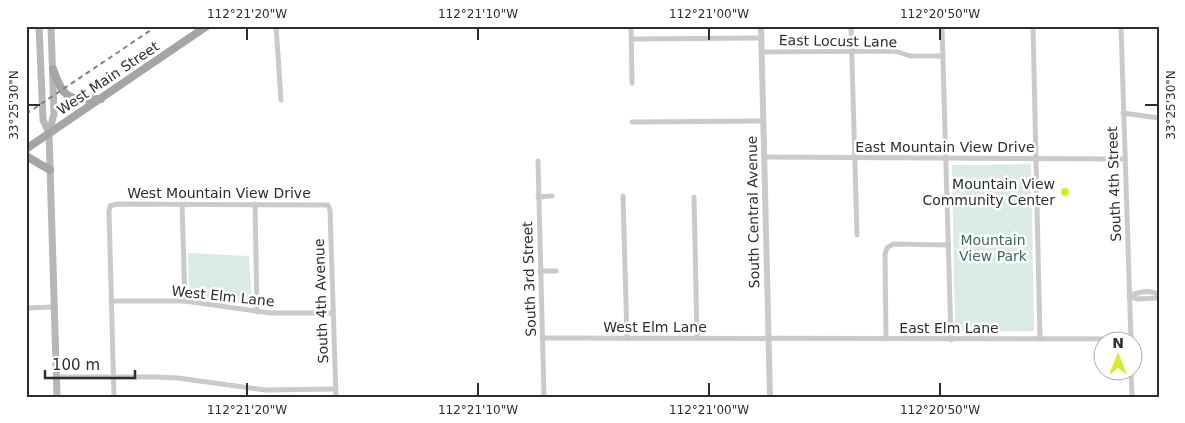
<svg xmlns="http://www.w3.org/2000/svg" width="1185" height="423" font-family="'DejaVu Sans',sans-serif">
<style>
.green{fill:#d9ebe4}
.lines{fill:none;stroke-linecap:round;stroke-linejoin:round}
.minor{stroke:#cacaca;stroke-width:5}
.tertiary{stroke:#cacaca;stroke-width:6}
.secondary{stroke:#b7b7b7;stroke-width:7}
.primary{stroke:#a5a5a5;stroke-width:8}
.rail{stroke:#828282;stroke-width:2;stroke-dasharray:5 4;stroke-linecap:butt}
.ticks{fill:none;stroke:#2d2d2d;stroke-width:2}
.poi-dot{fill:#d9ea28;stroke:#fff;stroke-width:2}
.labels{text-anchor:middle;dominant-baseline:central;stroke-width:5;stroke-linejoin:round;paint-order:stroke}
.street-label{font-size:14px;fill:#2d2d2d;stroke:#fff}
.poi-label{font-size:14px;fill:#2d2d2d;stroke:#fff;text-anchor:end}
.park-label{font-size:14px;fill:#39695a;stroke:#fff}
.neatline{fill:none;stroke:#2d2d2d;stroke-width:2}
.ticks-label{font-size:12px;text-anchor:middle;fill:#2d2d2d}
</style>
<rect width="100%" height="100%" fill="#fff"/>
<!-- green -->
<g class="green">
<polygon points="1031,164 1034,331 955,332 952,165"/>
<polygon points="188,253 249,256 252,303 189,296"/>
</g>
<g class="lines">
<!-- minor -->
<g class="minor">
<polyline points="276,26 281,100"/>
<polyline points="631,26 632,83"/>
<polyline points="851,26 857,235"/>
<polyline points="942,26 951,340"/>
<polyline points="1033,26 1040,339"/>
<polyline points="1121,26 1131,340"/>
<polyline points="632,39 762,38"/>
<polyline points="762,52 895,51 910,56 943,56"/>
<polyline points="1123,113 1159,118"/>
<polyline points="632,122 763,121"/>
<polyline points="764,157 1125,159"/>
<polyline points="538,161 544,397"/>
<polyline points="623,196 627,339"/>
<polyline points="538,197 552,196"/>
<polyline points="694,197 697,338"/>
<polyline points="182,204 185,301"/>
<polyline points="255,204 257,312"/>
<polyline points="540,271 556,271"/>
<path d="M 1129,296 C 1139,292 1149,289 1159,295"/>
<polyline points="1129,296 1137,299 1159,298"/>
<polyline points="111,301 185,301 270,313 332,313"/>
<polyline points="26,308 55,307"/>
<polyline points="542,338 1131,339"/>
<polyline points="886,339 885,254 887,248 893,244 948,245"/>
<polyline points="1131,370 1132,397"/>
<polyline points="56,377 154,377 178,378 265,390 335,389"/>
<polyline points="114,397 109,211 110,206 117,204 328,205 330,210 336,397"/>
</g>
<!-- tertiary -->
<polyline class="tertiary" points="761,26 770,397"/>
<!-- secondary -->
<g class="secondary">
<polyline points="39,26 43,120 49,133"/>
<polyline points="51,26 54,114 49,133 57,397"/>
</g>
<!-- primary -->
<g class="primary">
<path d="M 53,69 C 64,101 69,99 101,99"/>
<polyline points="26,149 207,26"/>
<polyline points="26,156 50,170"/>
</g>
<!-- rail -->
<polyline class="rail" points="26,114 157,26"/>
</g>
<!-- ticks -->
<path class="ticks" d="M 247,28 L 247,40M 478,28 L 478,40M 709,28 L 709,40M 940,28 L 940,40M 28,105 L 40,105M 1145,105 L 1158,105M 247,383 L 247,396M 478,383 L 478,396M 709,383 L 709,396M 940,383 L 940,396"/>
<!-- markers -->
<circle class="poi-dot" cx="1065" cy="192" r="5"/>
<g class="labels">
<!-- street labels -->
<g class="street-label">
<text transform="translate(838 41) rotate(1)">East Locust Lane</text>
<text transform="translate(108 78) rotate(-34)">West Main Street</text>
<text x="945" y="147">East Mountain View Drive</text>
<text transform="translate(1114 184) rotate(-92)">South 4th Street</text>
<text x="219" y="193">West Mountain View Drive</text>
<text transform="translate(753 212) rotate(-91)">South Central Avenue</text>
<text transform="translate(529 279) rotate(-92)">South 3rd Street</text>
<text transform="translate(223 296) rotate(6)">West Elm Lane</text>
<text transform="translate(321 301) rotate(-92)">South 4th Avenue</text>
<text x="655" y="327">West Elm Lane</text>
<text x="949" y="328">East Elm Lane</text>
</g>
<!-- poi labels -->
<g class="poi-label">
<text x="1055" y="184">Mountain View<tspan x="1055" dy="16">Community Center</tspan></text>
</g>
<!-- park labels -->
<g class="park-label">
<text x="993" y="240">Mountain<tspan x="993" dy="16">View Park</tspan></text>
</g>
</g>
<!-- border -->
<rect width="1185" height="423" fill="none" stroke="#ffffff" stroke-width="55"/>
<!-- north arrow -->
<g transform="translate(1118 356)"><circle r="24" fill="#ffffff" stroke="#ababab"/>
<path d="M0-4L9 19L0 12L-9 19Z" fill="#d9ea28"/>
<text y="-8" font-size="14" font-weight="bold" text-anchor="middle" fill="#2d2d2d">N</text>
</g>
<!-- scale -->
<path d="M45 370v8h90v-8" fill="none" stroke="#2d2d2d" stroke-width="2.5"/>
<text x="52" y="370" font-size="15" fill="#2d2d2d" stroke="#ffffff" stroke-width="4" paint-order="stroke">100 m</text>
<rect x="28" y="28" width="1130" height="368" class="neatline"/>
<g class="ticks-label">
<text x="247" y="18">112°21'20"W</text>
<text x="478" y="18">112°21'10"W</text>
<text x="709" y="18">112°21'00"W</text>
<text x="940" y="18">112°20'50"W</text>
<text transform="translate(14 105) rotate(-90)" y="4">33°25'30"N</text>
<text transform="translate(1171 105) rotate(-90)" y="4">33°25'30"N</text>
<text x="247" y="414">112°21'20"W</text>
<text x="478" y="414">112°21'10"W</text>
<text x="709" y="414">112°21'00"W</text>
<text x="940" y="414">112°20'50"W</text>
</g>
</svg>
